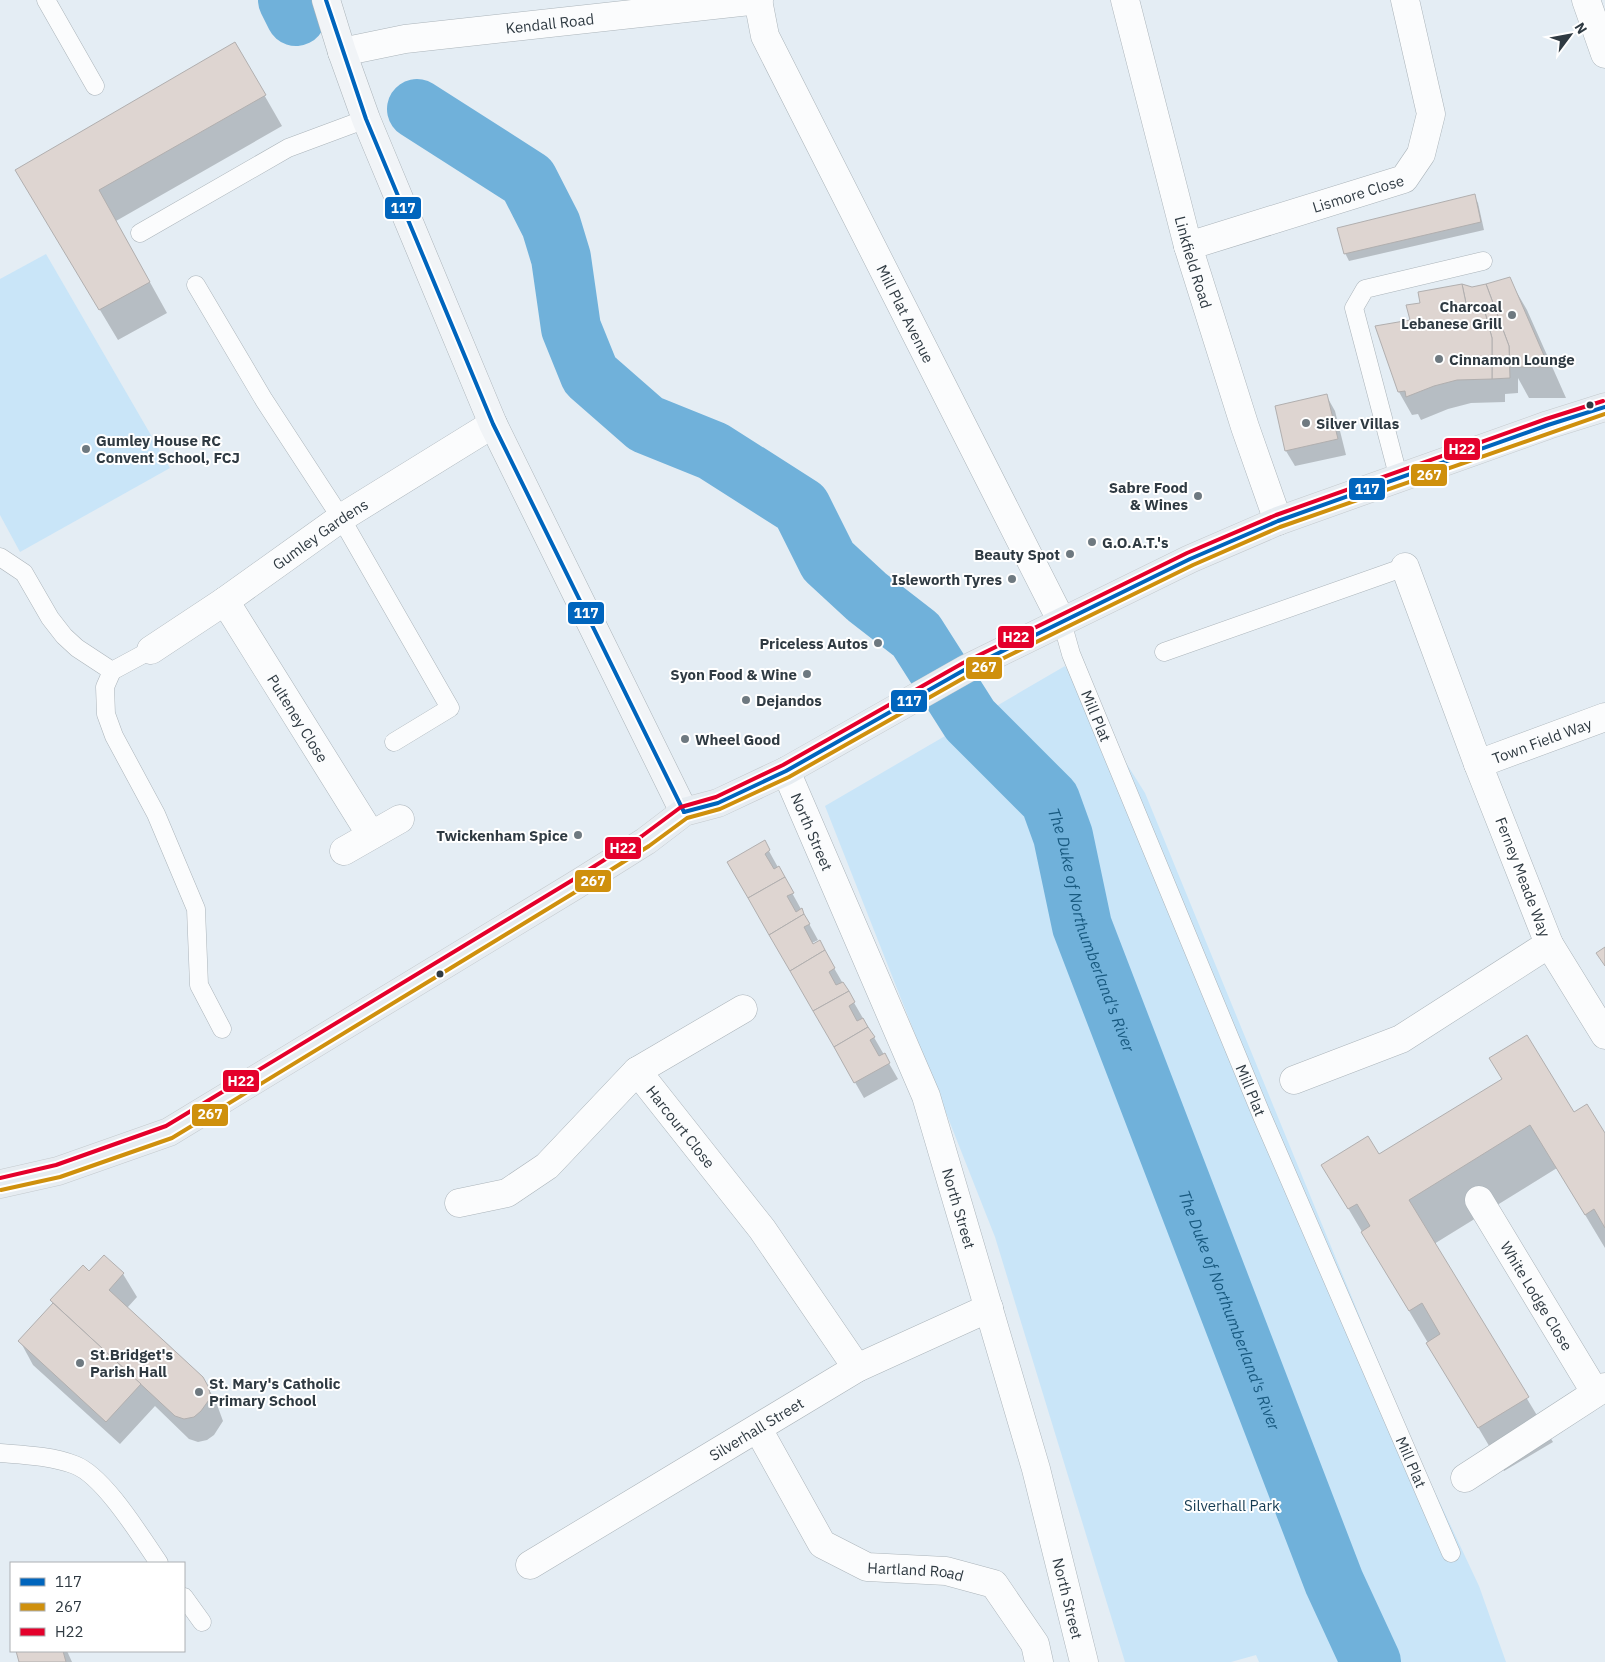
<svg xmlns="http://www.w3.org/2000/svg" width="1605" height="1662" font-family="'IBM Plex Sans',sans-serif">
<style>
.green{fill:#c9e5f8}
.shadow{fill:#0003}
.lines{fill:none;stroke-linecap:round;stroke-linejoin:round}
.river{stroke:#70b1da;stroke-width:60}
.building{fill:#ded5d1;stroke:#b1afaf}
.service-casing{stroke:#abb4ba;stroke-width:19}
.minor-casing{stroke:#abb4ba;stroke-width:29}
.tertiary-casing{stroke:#abb4ba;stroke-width:29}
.secondary-casing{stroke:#abb4ba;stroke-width:29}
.primary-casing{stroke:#c4cace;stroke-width:29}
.service{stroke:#fbfcfd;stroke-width:18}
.minor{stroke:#fbfcfd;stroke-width:28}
.tertiary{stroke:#fbfcfd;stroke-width:28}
.secondary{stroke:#f1f4f7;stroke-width:28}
.primary{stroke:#e6ecf1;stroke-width:28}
.bus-1-casing{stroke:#fff;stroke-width:8}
.bus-2-casing{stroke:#fff;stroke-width:8}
.bus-3-casing{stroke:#fff;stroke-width:8}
.bus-1{stroke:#0065bd;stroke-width:4}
.bus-2{stroke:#cf900d;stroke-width:4}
.bus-3{stroke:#e4002b;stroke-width:4}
.poi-dot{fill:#6e7980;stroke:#fff;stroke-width:2}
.bus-dot{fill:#2f3a42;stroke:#fff;stroke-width:2}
.labels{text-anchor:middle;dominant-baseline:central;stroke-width:4;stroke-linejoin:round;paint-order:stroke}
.street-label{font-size:15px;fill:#2f3a42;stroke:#fff}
.poi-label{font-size:15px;font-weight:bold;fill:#2f3a42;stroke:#fff;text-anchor:start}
.park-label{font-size:15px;fill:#153b52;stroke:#fff}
.water-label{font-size:16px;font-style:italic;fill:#195a80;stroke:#fff}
.line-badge{stroke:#fff;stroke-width:2}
.badge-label{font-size:14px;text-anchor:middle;font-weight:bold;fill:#fff}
</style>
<rect width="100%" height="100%" fill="#e4edf4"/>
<!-- green -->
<g class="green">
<polygon points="46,254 170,468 20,552 0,515 0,279"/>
<polygon points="1065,666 1145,793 1410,1439 1479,1586 1506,1662 1259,1662 1256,1655 1231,1662 1125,1662 995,1237 825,806"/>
</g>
<!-- shadow -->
<g class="shadow">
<polygon points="235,44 282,126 116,221 167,313 118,340 34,200"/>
<polygon points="1474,196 1478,203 1484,230 1349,261 1345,253"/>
<polygon points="1509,279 1527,310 1566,398 1529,398 1518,378 1518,393 1505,394 1505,402 1471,403 1448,409 1421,420 1418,414 1412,415 1399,392 1377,327 1412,321 1421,304"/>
<polygon points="1326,395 1335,411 1346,455 1295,466 1286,451 1276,407"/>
<polygon points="764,842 818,940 812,943 813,945 819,942 898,1079 864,1098 729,862"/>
<polygon points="1574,1114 1605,1136 1605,1248 1557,1168 1434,1244 1553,1442 1504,1471 1323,1166"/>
<polygon points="104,1257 123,1274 137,1297 127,1308 202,1377 216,1402 223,1421 214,1435 207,1440 198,1442 189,1439 155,1406 120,1444 33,1365 20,1341 54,1304 51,1300 89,1273"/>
<polygon points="17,1651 67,1651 72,1662 20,1662"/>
</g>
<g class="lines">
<!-- river -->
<g class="river">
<polyline points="288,0 296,16"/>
<path id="s1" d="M 417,109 L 528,180 L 551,225 L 561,258 L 571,328 L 590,375 L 646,424 L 713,451 L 801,507 L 828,561 L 867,597 L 916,635 L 970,720 L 1050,800 L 1063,836 L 1082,926 L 1334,1582 L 1371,1662"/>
</g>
</g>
<!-- building -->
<g class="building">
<polygon points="235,42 266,95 99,190 150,282 99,310 15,170"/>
<polygon points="1475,194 1481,222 1344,254 1337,228"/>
<polygon points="1510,277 1549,367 1510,367 1509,346 1486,284"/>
<polygon points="1462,284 1472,287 1486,284 1509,346 1510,378 1492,379 1492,338 1483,305 1467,308"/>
<polygon points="1462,284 1467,308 1483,305 1492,338 1492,379 1457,380 1434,386 1406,397 1405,391 1398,392 1375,326 1410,320 1406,305 1420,303 1418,292"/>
<polygon points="1327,394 1338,439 1285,451 1275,406"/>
<polygon points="765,840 770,850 765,854 774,869 779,866 785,877 748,898 727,862"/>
<polygon points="785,877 794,893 787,896 796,912 802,908 804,914 769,935 748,898"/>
<polygon points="804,914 810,924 804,927 813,944 820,940 825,950 790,971 769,935"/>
<polygon points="1605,947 1605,966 1596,953"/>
<polygon points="825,950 835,968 829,972 836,985 843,982 849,991 813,1011 790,971"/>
<polygon points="849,991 855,1002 849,1006 857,1021 863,1018 868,1027 834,1047 813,1011"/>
<polygon points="868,1027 875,1037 870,1040 879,1056 885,1053 890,1063 854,1083 834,1047"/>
<polygon points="1527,1035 1574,1112 1587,1104 1605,1133 1605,1228 1594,1209 1585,1215 1530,1125 1409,1200 1529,1397 1478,1428 1426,1343 1440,1334 1422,1303 1409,1311 1361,1232 1370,1226 1357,1204 1348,1209 1321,1165 1368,1136 1379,1154 1502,1079 1489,1058"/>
<polygon points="104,1255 124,1273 109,1290 203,1377 208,1386 211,1397 201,1411 194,1417 184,1419 175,1416 50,1300 83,1265 89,1271"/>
<polygon points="53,1303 141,1384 106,1422 18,1341"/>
<polygon points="16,1651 63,1651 66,1662 19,1662"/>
</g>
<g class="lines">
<defs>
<g id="service">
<polyline points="46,0 95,86"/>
<polyline points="140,233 288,148 366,119"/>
<polyline points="196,285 264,400 341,518 450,708 394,742"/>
<polyline points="1399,479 1354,308 1365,289 1483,261"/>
<polyline points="0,557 24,573 50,618 64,636 77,648 112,671 151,650"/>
<path id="s2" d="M 1062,622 L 1071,654 L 1262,1116 L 1451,1553"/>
<polyline points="1164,652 1405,567"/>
<polyline points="112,671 105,687 106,714 114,736 156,814 196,909 199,985 222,1029"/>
<path d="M 0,1453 C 25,1455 52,1456 75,1465 C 104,1476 141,1537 159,1563"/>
<polyline points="184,1597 202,1622"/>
</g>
<g id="minor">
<path id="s3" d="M 758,0 L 765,36 L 1062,622"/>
<polyline points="1586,0 1605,54"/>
<path id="s4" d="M 342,52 L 405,39 L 759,0"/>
<path id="s5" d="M 1188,246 L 1404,179 L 1421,154 L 1431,114 L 1405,0"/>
<path id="s6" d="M 225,601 L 371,835"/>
<path id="s7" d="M 151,650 L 225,601 L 341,518 L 493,424"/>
<path id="s8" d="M 1478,764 L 1605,717"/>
<path id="s9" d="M 786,771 L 926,1096 L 1036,1469 L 1084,1662"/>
<polyline points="344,851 400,819"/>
<polyline points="1549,944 1605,1035"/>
<polyline points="637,1071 743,1009"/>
<polyline points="1294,1080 1401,1039 1549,944 1478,764 1405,567"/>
<path id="s10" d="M 1479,1200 L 1595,1392"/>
<path id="s11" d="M 459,1203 L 507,1193 L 547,1166 L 637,1071 L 762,1229 L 857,1368"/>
<path id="s12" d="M 758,1429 L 822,1544 L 867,1567 L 946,1571 L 994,1584 L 1035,1644 L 1039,1662"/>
<polyline points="1465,1478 1605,1387"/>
<path id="s13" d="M 530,1565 L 857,1368 L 989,1308"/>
</g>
<g id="tertiary">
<path id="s14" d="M 1125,0 L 1188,246 L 1245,427 L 1278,521"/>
</g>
<polyline id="secondary" points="326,0 342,52 366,119 493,424 684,812"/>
<polyline id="primary" points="0,1184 58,1171 169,1132 574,886 646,841 684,812 718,803 786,771 966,669 1190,559 1278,521 1548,425 1605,407"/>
</defs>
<!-- service casing -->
<use href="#service" class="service-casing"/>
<!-- minor casing -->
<use href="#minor" class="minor-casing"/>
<!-- tertiary casing -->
<use href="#tertiary" class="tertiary-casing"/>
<!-- secondary casing -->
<use href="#secondary" class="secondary-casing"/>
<!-- primary casing -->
<use href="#primary" class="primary-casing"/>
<!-- service -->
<use href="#service" class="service"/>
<!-- minor -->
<use href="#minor" class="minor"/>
<!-- tertiary -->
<use href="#tertiary" class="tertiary"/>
<!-- secondary -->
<use href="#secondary" class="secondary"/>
<!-- primary -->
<use href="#primary" class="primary"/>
<defs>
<g id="bus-1">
<polyline points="326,0 366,119 493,424 684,812"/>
<polyline points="684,812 718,803 786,771 966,669 1190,559 1278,521 1548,425 1605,407"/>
</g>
<polyline id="bus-2" points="1,1190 60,1177 172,1138 577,891 649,846 687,818 720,809 789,777 969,675 1193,565 1280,527 1605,414"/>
<polyline id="bus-3" points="0,1178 56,1165 166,1126 571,881 642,836 681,807 716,797 783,765 963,663 1187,553 1276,515 1546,419 1603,401"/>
</defs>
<!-- bus-1 casing -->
<use href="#bus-1" class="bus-1-casing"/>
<!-- bus-2 casing -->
<use href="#bus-2" class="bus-2-casing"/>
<!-- bus-3 casing -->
<use href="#bus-3" class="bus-3-casing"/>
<!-- bus-1 -->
<use href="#bus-1" class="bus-1"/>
<!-- bus-2 -->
<use href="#bus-2" class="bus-2"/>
<!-- bus-3 -->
<use href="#bus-3" class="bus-3"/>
</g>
<!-- markers -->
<g class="poi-dot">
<circle cx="1512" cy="315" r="5"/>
<circle cx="1439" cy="359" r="5"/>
<circle cx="1306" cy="423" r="5"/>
<circle cx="86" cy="449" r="5"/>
<circle cx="1198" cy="496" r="5"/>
<circle cx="1092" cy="542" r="5"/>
<circle cx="1070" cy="554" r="5"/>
<circle cx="1012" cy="579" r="5"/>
<circle cx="878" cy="643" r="5"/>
<circle cx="807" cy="674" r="5"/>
<circle cx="746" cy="700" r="5"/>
<circle cx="685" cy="739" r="5"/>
<circle cx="578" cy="835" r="5"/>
<circle cx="80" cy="1363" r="5"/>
<circle cx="199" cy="1392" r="5"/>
</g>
<g class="bus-dot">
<circle cx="1590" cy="405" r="4.5"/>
<circle cx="440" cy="974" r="4.5"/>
</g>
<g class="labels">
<!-- street labels -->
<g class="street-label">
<text stroke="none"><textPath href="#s4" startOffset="210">Kendall Road</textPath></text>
<text stroke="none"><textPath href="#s5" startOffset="178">Lismore Close</textPath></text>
<text stroke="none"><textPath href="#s14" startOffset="271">Linkfield Road</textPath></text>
<text stroke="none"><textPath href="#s3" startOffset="348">Mill Plat Avenue</textPath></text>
<text stroke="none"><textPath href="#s7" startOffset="205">Gumley Gardens</textPath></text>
<text stroke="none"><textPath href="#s2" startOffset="100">Mill Plat</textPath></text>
<text stroke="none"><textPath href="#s6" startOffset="138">Pulteney Close</textPath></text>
<text stroke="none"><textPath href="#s8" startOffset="68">Town Field Way</textPath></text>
<text stroke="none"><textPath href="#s9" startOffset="66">North Street</textPath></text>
<text transform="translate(1523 877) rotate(69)">Ferney Meade Way</text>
<text stroke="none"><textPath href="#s2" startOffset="505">Mill Plat</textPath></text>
<text stroke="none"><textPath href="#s11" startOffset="299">Harcourt Close</textPath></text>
<text stroke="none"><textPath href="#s9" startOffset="471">North Street</textPath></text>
<text stroke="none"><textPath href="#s10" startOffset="112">White Lodge Close</textPath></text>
<text stroke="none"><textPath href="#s13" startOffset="264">Silverhall Street</textPath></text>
<text stroke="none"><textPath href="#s2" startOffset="910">Mill Plat</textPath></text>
<text stroke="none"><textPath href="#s12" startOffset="231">Hartland Road</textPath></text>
<text stroke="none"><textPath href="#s9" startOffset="876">North Street</textPath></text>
</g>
<!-- poi labels -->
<g class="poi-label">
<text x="1502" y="306" text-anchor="end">Charcoal<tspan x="1502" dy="17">Lebanese Grill</tspan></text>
<text x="1449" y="359">Cinnamon Lounge</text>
<text x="1316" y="423">Silver Villas</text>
<text x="96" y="440">Gumley House RC<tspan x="96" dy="17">Convent School, FCJ</tspan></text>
<text x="1188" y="487" text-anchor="end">Sabre Food<tspan x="1188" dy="17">&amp; Wines</tspan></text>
<text x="1102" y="542">G.O.A.T.'s</text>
<text x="1060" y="554" text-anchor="end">Beauty Spot</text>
<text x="1002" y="579" text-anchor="end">Isleworth Tyres</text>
<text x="868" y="643" text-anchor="end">Priceless Autos</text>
<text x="797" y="674" text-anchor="end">Syon Food &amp; Wine</text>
<text x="756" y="700">Dejandos</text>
<text x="695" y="739">Wheel Good</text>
<text x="568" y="835" text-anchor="end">Twickenham Spice</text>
<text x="90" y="1354">St.Bridget's<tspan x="90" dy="17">Parish Hall</tspan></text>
<text x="209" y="1383">St. Mary's Catholic<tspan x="209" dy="17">Primary School</tspan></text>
</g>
<!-- park labels -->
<g class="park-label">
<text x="1232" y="1505">Silverhall Park</text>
</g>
<!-- water labels -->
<g class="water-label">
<text stroke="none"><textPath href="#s1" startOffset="1115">The Duke of Northumberland's River</textPath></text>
<text stroke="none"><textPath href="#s1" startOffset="1520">The Duke of Northumberland's River</textPath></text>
</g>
</g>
<g class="line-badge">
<rect x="384" y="196" width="38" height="24" rx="5" fill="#0065bd"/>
<rect x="1443" y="437" width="38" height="24" rx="5" fill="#e4002b"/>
<rect x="1410" y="463" width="38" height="24" rx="5" fill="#cf900d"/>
<rect x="1348" y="477" width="38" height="24" rx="5" fill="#0065bd"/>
<rect x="567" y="601" width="38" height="24" rx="5" fill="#0065bd"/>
<rect x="997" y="625" width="38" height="24" rx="5" fill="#e4002b"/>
<rect x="965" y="656" width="38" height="24" rx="5" fill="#cf900d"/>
<rect x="890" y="689" width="38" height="24" rx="5" fill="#0065bd"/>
<rect x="604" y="836" width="38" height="24" rx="5" fill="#e4002b"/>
<rect x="574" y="869" width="38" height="24" rx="5" fill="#cf900d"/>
<rect x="222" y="1069" width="38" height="24" rx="5" fill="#e4002b"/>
<rect x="191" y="1103" width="38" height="24" rx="5" fill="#cf900d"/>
</g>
<g class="badge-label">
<text x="403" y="213">117</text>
<text x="1462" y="454">H22</text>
<text x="1429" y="480">267</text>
<text x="1367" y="494">117</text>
<text x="586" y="618">117</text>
<text x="1016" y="642">H22</text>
<text x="984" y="672">267</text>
<text x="909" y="706">117</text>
<text x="623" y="853">H22</text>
<text x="593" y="886">267</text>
<text x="241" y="1086">H22</text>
<text x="210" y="1119">267</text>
</g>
<!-- legend -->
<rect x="10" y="1562" width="175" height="90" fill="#ffffff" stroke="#acb0b3"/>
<rect x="20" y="1578" width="25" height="8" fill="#0065bd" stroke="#acb0b3"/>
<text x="55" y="1587" font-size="15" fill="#2f3a42">117</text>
<rect x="20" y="1603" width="25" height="8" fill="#cf900d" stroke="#acb0b3"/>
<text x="55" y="1612" font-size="15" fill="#2f3a42">267</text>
<rect x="20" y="1628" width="25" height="8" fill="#e4002b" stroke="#acb0b3"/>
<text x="55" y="1637" font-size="15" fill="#2f3a42">H22</text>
<!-- north arrow -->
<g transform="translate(1570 35) rotate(58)" stroke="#ffffff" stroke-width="4" paint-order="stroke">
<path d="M0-4L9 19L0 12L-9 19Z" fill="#2f3a42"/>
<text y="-8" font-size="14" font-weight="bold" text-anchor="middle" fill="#2f3a42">N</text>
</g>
</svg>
